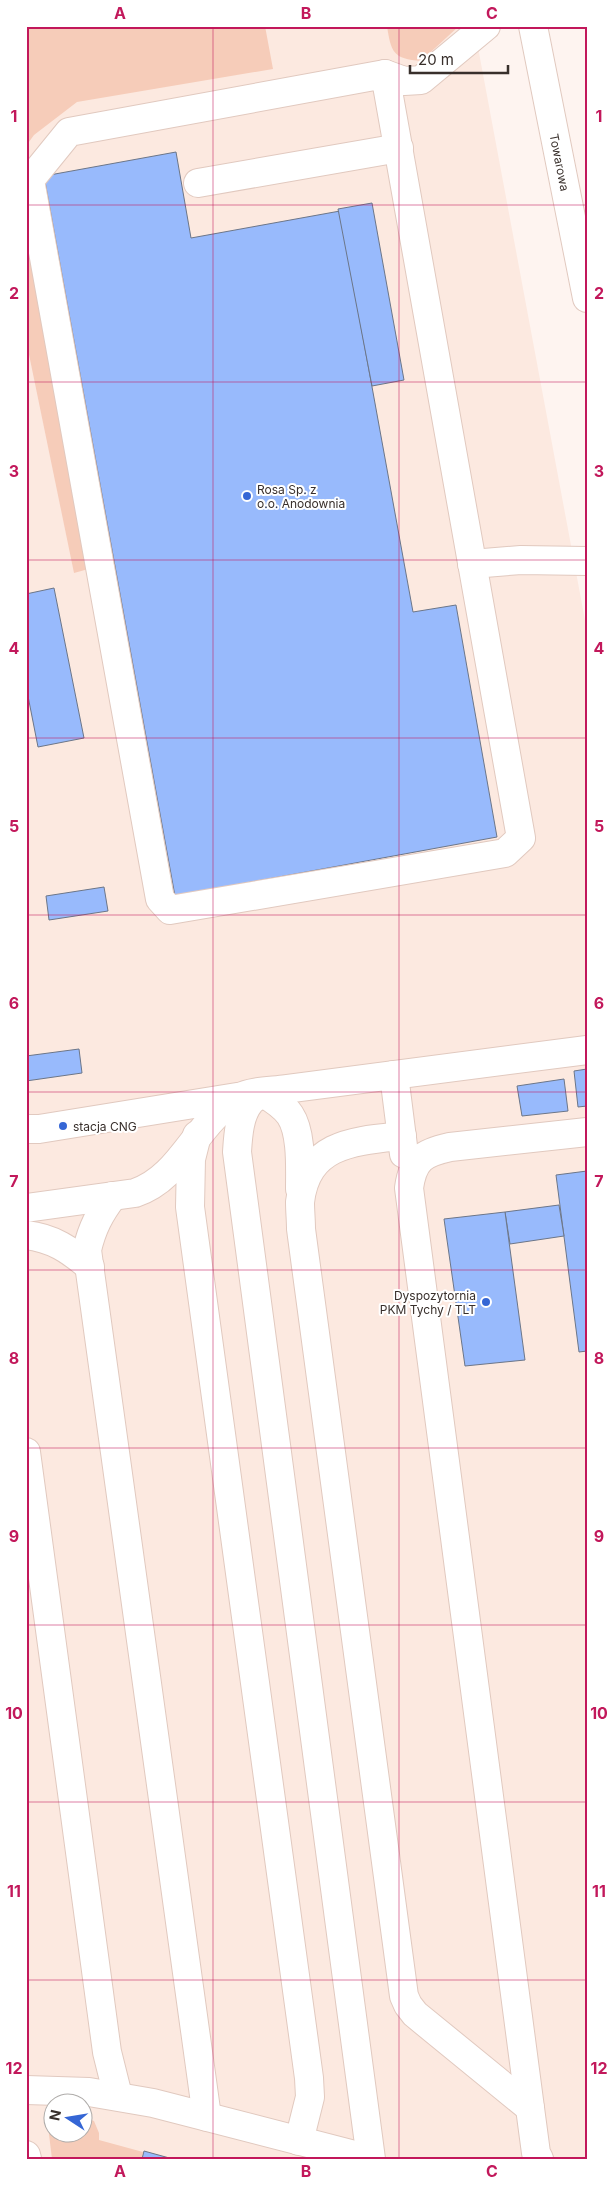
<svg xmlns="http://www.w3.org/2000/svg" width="613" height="2185" font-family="Inter,sans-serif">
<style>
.built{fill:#fce9e0;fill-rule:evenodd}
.green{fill:#f6ccb9}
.building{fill:#98bafc;stroke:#6c7688}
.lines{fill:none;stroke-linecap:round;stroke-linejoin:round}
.minor-casing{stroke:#e1c9bf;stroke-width:30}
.minor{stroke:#fff;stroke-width:28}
.grid{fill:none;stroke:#c2185b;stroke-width:1;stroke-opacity:0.55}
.poi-dot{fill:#3566d5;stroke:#fff;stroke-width:2}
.labels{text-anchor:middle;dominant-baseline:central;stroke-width:4;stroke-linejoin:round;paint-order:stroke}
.street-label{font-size:12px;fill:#382f2b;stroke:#fff}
.poi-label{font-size:12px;fill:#382f2b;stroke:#fff;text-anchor:start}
.neatline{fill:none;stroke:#c2185b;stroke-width:2}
.grid-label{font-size:16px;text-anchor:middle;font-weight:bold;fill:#c2185b}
</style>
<rect width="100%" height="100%" fill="#fef4f0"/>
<!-- built -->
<path class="built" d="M 26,26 L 474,26 L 587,631 L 587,2159 L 26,2159 ZM 52,2102 L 82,2102 L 82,2132 L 52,2132 Z"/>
<!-- green -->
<g class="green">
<polygon points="26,26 265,26 273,69 77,102 34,135 26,146"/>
<path d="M 387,26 L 459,26 L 421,61 C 393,59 391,52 387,26 Z"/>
<polygon points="26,220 92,568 74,573 26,340"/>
<polygon points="52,2117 52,2132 82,2132 83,2117 94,2121 99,2133 99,2140 143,2152 142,2159 52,2159 47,2118"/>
</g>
<!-- building -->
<g class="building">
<polygon points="176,152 191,238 340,211 413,612 456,605 497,837 175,896 44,176"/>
<polygon points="372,203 404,380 372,386 338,209"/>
<polygon points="54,588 84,738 38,747 26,686 26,594"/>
<polygon points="104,887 108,911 49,920 46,896"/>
<polygon points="79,1049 82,1073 26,1081 26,1056"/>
<polygon points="587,1069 587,1106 578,1107 574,1071"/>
<polygon points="564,1079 568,1111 522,1116 517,1086"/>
<polygon points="587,1171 587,1351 579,1352 556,1175"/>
<polygon points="559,1205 564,1236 510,1244 505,1212"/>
<polygon points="505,1212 525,1360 465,1366 444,1219"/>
<polygon points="144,2151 173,2159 142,2159"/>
</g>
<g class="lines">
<defs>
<g id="minor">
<path id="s1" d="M 533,26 L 587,298"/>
<polygon points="385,74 521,838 505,853 170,910 160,899 30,180 69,132"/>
<polyline points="385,74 404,81 421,80 486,26"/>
<polyline points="198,183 399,148"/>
<polyline points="472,564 521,560 587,561"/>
<polyline points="394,1075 404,1154"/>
<path d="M 263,1093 C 259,1096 253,1098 250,1102 C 239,1115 238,1137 237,1152 L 371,2159"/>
<path d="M 263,1093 C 273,1099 283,1105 290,1115 C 302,1133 300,1168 300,1189"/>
<polyline points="26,1129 39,1129 237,1097"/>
<polyline points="197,1135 191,1159 190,1207 309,2078 310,2097 299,2141"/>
<path d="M 402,1136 C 354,1141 307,1143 300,1202 C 300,1211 301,1220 301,1229 L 404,1996 L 408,2005 L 415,2014 L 530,2108"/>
<path d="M 113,1196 C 100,1213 92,1228 87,1250 L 207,2117"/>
<path d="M 26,1208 L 135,1193 C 183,1177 196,1120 240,1097 C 252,1091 272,1091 286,1089 L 587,1050"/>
<path d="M 26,1235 C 53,1238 70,1250 90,1267"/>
<polyline points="26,1452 107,2052 118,2096"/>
<polyline points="26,2090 89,2092 153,2103 370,2159"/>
<polyline points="26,2155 27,2159"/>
<path d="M 539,2159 L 536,2153 L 530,2108 L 409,1188 C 413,1159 423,1153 450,1147 L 587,1132"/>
</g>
</defs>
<!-- minor casing -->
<use href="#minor" class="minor-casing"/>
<!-- minor -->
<use href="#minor" class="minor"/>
</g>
<!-- grid -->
<path class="grid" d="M 213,26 L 213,2159M 399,26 L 399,2159M 26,205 L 587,205M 26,382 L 587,382M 26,560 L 587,560M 26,738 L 587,738M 26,915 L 587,915M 26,1092 L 587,1092M 26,1270 L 587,1270M 26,1448 L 587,1448M 26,1625 L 587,1625M 26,1802 L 587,1802M 26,1980 L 587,1980"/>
<!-- markers -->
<g class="poi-dot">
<circle cx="247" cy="496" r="5"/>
<circle cx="63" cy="1126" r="5"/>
<circle cx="486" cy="1302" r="5"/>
</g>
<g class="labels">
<!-- street labels -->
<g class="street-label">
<text stroke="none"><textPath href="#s1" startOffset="139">Towarowa</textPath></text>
</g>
<!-- poi labels -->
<g class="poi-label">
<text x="257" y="489">Rosa Sp. z<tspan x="257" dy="14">o.o. Anodownia</tspan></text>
<text x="73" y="1126">stacja CNG</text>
<text x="476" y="1295" text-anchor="end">Dyspozytornia<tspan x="476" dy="14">PKM Tychy / TLT</tspan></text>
</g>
</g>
<!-- border -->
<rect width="613" height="2185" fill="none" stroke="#ffffff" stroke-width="55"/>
<!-- north arrow -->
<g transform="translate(68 2118) rotate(282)"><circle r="24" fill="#ffffff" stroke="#afacaa"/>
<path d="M0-4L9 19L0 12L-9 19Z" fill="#3566d5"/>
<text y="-8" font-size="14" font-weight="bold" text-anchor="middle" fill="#382f2b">N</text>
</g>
<!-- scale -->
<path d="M410 65v8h98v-8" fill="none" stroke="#382f2b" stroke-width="2.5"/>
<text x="418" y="65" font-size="15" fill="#382f2b" stroke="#ffffff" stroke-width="4" paint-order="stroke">20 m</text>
<rect x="28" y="28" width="558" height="2130" class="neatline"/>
<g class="grid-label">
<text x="120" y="19">A</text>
<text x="306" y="19">B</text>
<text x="492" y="19">C</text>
<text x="14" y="122">1</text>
<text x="599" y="122">1</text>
<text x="14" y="299">2</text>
<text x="599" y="299">2</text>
<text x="14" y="477">3</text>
<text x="599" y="477">3</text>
<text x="14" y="654">4</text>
<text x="599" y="654">4</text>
<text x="14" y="832">5</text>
<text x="599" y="832">5</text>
<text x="14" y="1009">6</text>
<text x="599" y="1009">6</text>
<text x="14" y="1187">7</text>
<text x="599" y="1187">7</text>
<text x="14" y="1364">8</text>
<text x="599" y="1364">8</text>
<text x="14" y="1542">9</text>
<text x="599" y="1542">9</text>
<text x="14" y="1719">10</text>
<text x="599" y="1719">10</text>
<text x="14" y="1897">11</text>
<text x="599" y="1897">11</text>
<text x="14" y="2074">12</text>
<text x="599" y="2074">12</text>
<text x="120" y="2177">A</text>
<text x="306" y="2177">B</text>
<text x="492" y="2177">C</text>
</g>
</svg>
